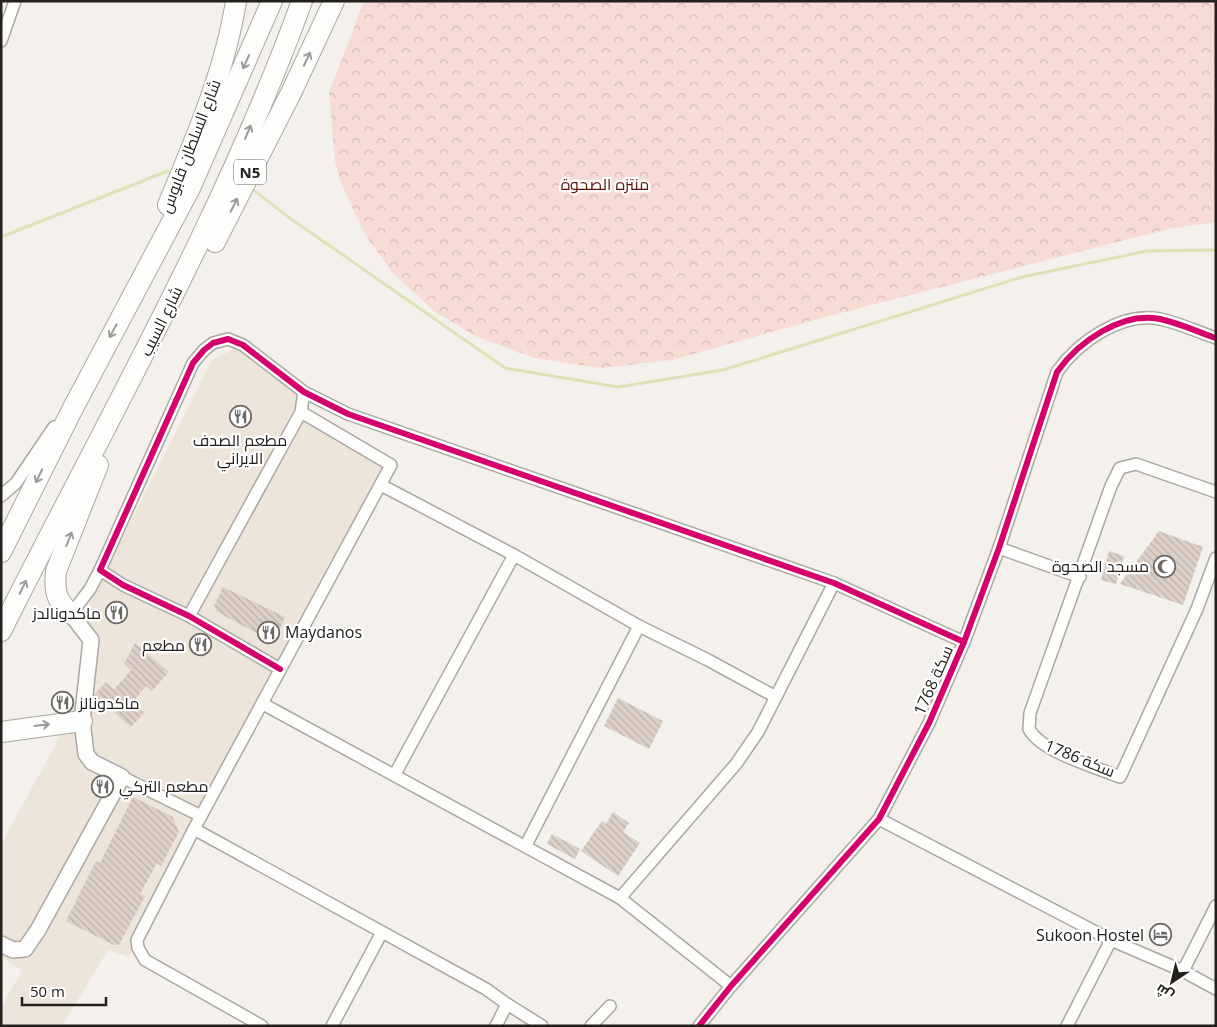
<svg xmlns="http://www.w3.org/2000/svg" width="1217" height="1027" font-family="'Open Sans',Cairo,sans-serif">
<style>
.built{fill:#eee5da}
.park{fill:url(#park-crowns)}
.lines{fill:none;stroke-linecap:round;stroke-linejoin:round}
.stream{stroke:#dee2b7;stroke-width:3}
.building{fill:url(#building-back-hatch)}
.minor-casing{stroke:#aba8a4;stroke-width:14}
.tertiary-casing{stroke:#aba8a4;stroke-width:18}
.trunk-casing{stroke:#aba8a4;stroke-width:22}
.minor{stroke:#fdfdfc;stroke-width:11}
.tertiary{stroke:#fdfdfc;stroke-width:15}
.trunk{stroke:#fdfdfc;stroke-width:20}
.cycleway-casing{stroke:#fff;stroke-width:9}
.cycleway{stroke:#d6006c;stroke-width:6}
.oneway{stroke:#9b9a98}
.labels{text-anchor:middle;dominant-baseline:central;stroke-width:4.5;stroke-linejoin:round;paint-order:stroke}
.shield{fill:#fff;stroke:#656361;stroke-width:1}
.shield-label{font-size:15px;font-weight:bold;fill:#23201d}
.street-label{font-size:16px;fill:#23201d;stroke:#fff}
.park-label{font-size:16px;fill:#5b1303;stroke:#fff}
.poi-label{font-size:16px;fill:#23201d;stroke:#fff;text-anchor:end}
</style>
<defs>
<pattern id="park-crowns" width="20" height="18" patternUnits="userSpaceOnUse" patternTransform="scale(1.25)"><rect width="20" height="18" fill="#f6dcd4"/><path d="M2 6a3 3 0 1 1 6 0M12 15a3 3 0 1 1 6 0" fill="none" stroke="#d3bcb6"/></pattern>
<pattern id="building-back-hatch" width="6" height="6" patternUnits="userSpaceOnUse" patternTransform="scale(1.25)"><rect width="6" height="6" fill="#dcd0c7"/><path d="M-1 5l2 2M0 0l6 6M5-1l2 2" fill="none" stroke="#bcb2aa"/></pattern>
</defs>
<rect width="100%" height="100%" fill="#f4f0eb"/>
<!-- built -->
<polygon class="built" points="241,345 304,392 301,412 391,465 194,829 129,957 108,950 62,1026 1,1026 1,1008 22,970 1,957 1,844 51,753 94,659 87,609 211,361"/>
<!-- park -->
<polygon class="park" points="364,1 1216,1 1216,222 1168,229 825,317 672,360 600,368 534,358 475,336 434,311 393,273 367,238 356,216 339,178 335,161 329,93"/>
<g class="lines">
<!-- stream -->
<g class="stream">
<polyline points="251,188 287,216 505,368 618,387 723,370 1022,277 1147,251 1216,250"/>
<polyline points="1,237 168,171"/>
</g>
</g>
<!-- building -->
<g class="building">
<polygon points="1159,531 1203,547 1183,605 1120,584"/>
<polygon points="1109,551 1124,556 1116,584 1101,580"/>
<polygon points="223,587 285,617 277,636 268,639 217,612 214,606"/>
<polygon points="135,643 169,672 152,691 146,686 132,703 144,713 131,727 94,695 106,682 114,690 131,670 124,664"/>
<polygon points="618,698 663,721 649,749 604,726"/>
<polygon points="133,797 173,817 179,832 161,866 157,863 140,894 145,896 119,945 114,945 66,921 96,861 100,863"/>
<polygon points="613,812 629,823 623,832 640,843 618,876 581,851 602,821 606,824"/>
<polygon points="552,834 580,849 575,859 547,844"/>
</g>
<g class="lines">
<defs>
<g id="minor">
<polyline points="1,41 15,1"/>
<polyline points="381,485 514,555 639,626 708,660 776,697"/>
<path d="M 1216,492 L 1136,464 L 1120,468 L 1111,486 L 1030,713 L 1029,729 C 1041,752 1096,767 1120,777 L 1197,609 L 1216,558"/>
<polyline points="1,496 16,483 54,427"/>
<polyline points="999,548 1080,577"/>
<polyline points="71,614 90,589 100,570"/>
<polyline points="189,616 301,412 304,392"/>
<polyline points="280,669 189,616 123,585 100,570 193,363 204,350 213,343 228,339 243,345 304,392 348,414 834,583 964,642"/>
<polyline points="263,704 620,898 731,986"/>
<polyline points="395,774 514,555"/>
<polyline points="122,777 201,816"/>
<polyline points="879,819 1111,940 1183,971 1216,989"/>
<polyline points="194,829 486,989 507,1004 496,1026"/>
<polyline points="526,845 639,626"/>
<polyline points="620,898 736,764 758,732 834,583"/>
<polyline points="1183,971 1216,906"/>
<polyline points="507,1004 542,1026"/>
<polyline points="262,1026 145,960 138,948 137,940 194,829 391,465 301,412"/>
<polyline points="332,1026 381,934"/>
<polyline points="591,1026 610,1006"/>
<path d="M 699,1026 L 731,986 L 879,819 L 929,723 L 964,642 L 999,548 L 1057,372 C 1078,342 1122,311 1160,319 C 1179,323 1198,332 1216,338"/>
<polyline points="1067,1026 1111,940"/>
</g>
<polyline id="tertiary" points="1,944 13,950 25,949 38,930 122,777 92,762 86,754 82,721 91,640 71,614"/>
<g id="trunk">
<path d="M 168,205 C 195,140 225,72 236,1"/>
<polyline points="215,242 291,93 334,1"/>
<polyline points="1,552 73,408 190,188 272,1"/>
<path d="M 71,614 C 56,601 54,591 56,571 L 98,465"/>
<path d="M 1,631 C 105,423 222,221 302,1"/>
<polyline points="1,732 82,721"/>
</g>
</defs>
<!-- minor casing -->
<use href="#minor" class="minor-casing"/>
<!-- tertiary casing -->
<use href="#tertiary" class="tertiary-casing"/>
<!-- trunk casing -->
<use href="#trunk" class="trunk-casing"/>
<!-- minor -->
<use href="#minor" class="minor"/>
<!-- tertiary -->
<use href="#tertiary" class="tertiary"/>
<!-- trunk -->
<use href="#trunk" class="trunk"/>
<defs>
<g id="cycleway">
<polyline points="280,669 189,616 123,585 100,570 193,363 204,350 213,343 228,339 243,345 304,392 348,414 834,583 964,642"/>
<path d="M 699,1026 L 731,986 L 879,819 L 929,723 L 964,642 L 999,548 L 1057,372 C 1078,342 1122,311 1160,319 C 1179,323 1198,332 1216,338"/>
</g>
</defs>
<!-- cycleway casing -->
<use href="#cycleway" class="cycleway-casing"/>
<!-- cycleway -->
<use href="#cycleway" class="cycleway"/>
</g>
<!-- one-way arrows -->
<defs><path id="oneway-shaft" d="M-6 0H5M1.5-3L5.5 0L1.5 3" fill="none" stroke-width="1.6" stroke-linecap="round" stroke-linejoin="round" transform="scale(1.25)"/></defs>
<g class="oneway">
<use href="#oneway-shaft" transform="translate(307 59) rotate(-65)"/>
<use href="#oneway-shaft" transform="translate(246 62) rotate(114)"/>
<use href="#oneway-shaft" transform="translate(248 132) rotate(-67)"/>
<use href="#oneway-shaft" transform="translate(234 205) rotate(-63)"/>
<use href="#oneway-shaft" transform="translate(113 331) rotate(118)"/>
<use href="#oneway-shaft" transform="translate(39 476) rotate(116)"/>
<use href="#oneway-shaft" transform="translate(69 539) rotate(-69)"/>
<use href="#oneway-shaft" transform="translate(23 587) rotate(-64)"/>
<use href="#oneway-shaft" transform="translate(42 725) rotate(-7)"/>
</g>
<!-- icons -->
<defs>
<symbol id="restaurant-ring" viewBox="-11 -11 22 22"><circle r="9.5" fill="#fff" stroke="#6c6965" stroke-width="1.5"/><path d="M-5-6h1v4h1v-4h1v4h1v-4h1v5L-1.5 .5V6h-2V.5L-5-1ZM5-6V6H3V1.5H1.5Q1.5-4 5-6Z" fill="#6c6965"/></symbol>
<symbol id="mosque-ring" viewBox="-11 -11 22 22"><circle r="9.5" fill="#fff" stroke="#6c6965" stroke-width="1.5"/><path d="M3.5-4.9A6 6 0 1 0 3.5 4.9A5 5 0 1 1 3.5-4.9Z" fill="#6c6965"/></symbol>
<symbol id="hotel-ring" viewBox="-11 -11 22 22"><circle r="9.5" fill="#fff" stroke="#6c6965" stroke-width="1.5"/><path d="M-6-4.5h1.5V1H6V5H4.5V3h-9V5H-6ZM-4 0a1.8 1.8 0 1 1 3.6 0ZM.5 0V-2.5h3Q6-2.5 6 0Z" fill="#6c6965"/></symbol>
</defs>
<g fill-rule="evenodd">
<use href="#restaurant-ring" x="228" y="404" width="25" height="25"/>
<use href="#mosque-ring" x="1152" y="554" width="25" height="25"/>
<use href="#restaurant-ring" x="104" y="600" width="25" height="25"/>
<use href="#restaurant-ring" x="256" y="620" width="25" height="25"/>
<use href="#restaurant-ring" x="188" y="632" width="25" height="25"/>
<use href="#restaurant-ring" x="50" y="690" width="25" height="25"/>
<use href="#restaurant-ring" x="90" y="774" width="25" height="25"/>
<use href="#hotel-ring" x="1148" y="922" width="25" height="25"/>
</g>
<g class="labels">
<!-- shield labels -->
<rect class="shield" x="234" y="159.5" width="32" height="25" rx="4"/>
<g class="shield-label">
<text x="250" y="172">N5</text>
</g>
<!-- street labels -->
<g class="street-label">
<text transform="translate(190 146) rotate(-69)">شارع السلطان قابوس</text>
<text transform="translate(161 321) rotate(-64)">شارع السيب</text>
<text transform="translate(933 680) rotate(-66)">سكة 1768</text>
<text transform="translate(1080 758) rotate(22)">سكة 1786</text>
</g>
<!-- park labels -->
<g class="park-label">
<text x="605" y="184">منتزه الصحوة</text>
</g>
<!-- poi labels -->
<g class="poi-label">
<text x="240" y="440" text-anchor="middle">مطعم الصدف<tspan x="240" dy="18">الايراني</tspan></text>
<text x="1149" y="566">مسجد الصحوة</text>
<text x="101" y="613">ماكدونالدز</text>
<text x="285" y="632" text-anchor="start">Maydanos</text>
<text x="185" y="645">مطعم</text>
<text x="79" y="703" text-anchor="start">ماكدونالز</text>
<text x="119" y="786" text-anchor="start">مطعم التركي</text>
<text x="1144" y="935">Sukoon Hostel</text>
</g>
</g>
<!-- border -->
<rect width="1217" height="1027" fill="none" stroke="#23201d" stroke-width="5"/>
<!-- north arrow -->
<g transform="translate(1172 982) rotate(215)" stroke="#ffffff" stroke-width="4" paint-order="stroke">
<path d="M0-4L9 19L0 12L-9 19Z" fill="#23201d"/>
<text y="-8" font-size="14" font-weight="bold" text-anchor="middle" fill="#23201d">ش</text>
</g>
<!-- scale -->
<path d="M22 997v8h84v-8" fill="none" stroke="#23201d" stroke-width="2.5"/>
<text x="30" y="997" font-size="15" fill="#23201d" stroke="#ffffff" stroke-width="4" paint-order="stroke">50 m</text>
</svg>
